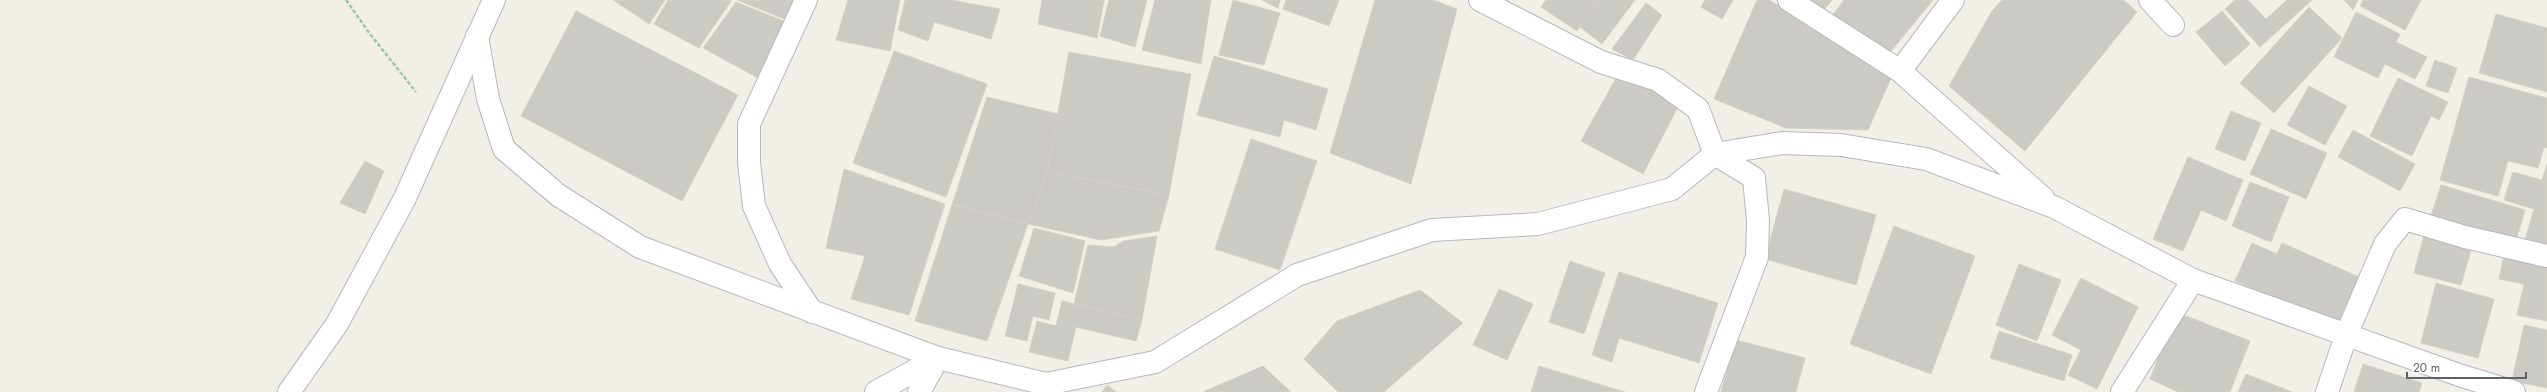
<svg xmlns="http://www.w3.org/2000/svg" width="2547" height="392" font-family="Jost,sans-serif">
<style>
.building{fill:#cccac5;stroke:#d6d1c6}
.lines{fill:none;stroke-linecap:round;stroke-linejoin:round}
.minor-casing{stroke:#b5b8bc;stroke-width:24}
.path{stroke:#9cc7a9;stroke-width:2.5;stroke-dasharray:4 2;stroke-linecap:butt}
.minor{stroke:#fff;stroke-width:22}
</style>
<rect width="100%" height="100%" fill="#f1efe8"/>
<!-- building -->
<g class="building">
<polygon points="613,0 665,0 649,24"/>
<polygon points="668,0 730,0 731,1 699,48 654,24"/>
<polygon points="737,0 799,0 787,20"/>
<polygon points="848,0 900,0 890,51 836,40"/>
<polygon points="905,0 951,0 1000,9 991,39 934,22 928,41 898,30"/>
<polygon points="1042,0 1104,0 1097,38 1038,24"/>
<polygon points="1109,0 1147,0 1135,47 1100,36"/>
<polygon points="1155,0 1211,0 1201,64 1142,50"/>
<polygon points="1233,0 1280,13 1264,65 1219,55"/>
<polygon points="1262,0 1280,0 1278,8"/>
<polygon points="1286,0 1339,0 1329,26 1283,9"/>
<polygon points="1375,0 1433,0 1457,9 1411,184 1330,153"/>
<polygon points="1546,0 1600,0 1577,31 1541,7"/>
<polygon points="1600,0 1635,0 1602,44 1580,27"/>
<polygon points="1705,0 1733,0 1722,19 1701,7"/>
<polygon points="1757,0 1769,0 1892,76 1868,130 1786,128 1714,99"/>
<polygon points="1808,0 1832,0 1823,11"/>
<polygon points="1844,0 1933,0 1883,61 1829,20"/>
<polygon points="2002,0 2124,0 2137,12 2025,151 1949,86 1992,11"/>
<polygon points="2235,0 2248,0 2266,19 2287,0 2312,0 2260,47 2225,9"/>
<polygon points="2344,0 2358,0 2353,10"/>
<polygon points="2363,0 2421,0 2405,30 2360,6"/>
<polygon points="736,2 786,22 758,78 703,48"/>
<polygon points="1646,3 1662,15 1633,60 1612,49"/>
<polygon points="2309,7 2342,38 2274,113 2240,83"/>
<polygon points="576,11 738,95 682,201 521,116"/>
<polygon points="2222,11 2250,44 2225,66 2196,32"/>
<polygon points="2356,12 2400,34 2396,42 2427,57 2415,79 2385,64 2378,78 2334,57"/>
<polygon points="2496,14 2547,28 2547,92 2479,73"/>
<polygon points="894,51 987,84 946,197 853,163"/>
<polygon points="1069,52 1191,74 1169,195 1047,172"/>
<polygon points="1214,56 1328,89 1316,130 1284,120 1280,137 1197,115"/>
<polygon points="2435,60 2457,68 2448,93 2426,86"/>
<polygon points="1619,73 1681,101 1643,174 1581,141"/>
<polygon points="2469,77 2547,98 2547,148 2544,147 2538,168 2508,161 2498,196 2440,180"/>
<polygon points="2398,78 2448,102 2439,120 2431,116 2412,156 2370,136"/>
<polygon points="2309,86 2347,106 2325,145 2287,125"/>
<polygon points="987,97 1058,114 1047,172 1028,224 952,205"/>
<polygon points="2231,111 2261,123 2245,161 2215,149"/>
<polygon points="2271,129 2327,153 2306,199 2250,174"/>
<polygon points="2353,130 2415,164 2400,191 2338,157"/>
<polygon points="1251,139 1317,161 1280,270 1215,249"/>
<polygon points="2188,157 2243,180 2226,221 2201,210 2183,251 2153,239"/>
<polygon points="365,161 384,171 365,214 340,203"/>
<polygon points="2547,164 2547,246 2525,240 2534,209 2504,200 2513,172 2542,180"/>
<polygon points="844,169 945,204 909,315 851,299 865,256 826,248"/>
<polygon points="1047,172 1169,195 1159,231 1101,240 1028,224"/>
<polygon points="2250,182 2289,197 2271,242 2232,226"/>
<polygon points="2441,185 2525,210 2516,241 2431,216"/>
<polygon points="1784,189 1876,215 1856,285 1765,259"/>
<polygon points="952,205 1028,224 987,341 915,321"/>
<polygon points="1894,226 1975,256 1931,374 1850,344"/>
<polygon points="1034,228 1085,241 1073,293 1019,276"/>
<polygon points="2424,235 2472,247 2461,285 2414,273"/>
<polygon points="1157,236 1142,320 1074,304 1088,245 1114,247 1123,241"/>
<polygon points="2252,243 2277,254 2282,243 2359,277 2336,327 2235,281"/>
<polygon points="2504,255 2547,264 2547,321 2517,315 2524,284 2499,279"/>
<polygon points="1570,261 1605,273 1584,334 1549,322"/>
<polygon points="2019,264 2061,280 2037,341 1996,325"/>
<polygon points="1619,272 1718,303 1699,363 1619,338 1612,362 1592,355"/>
<polygon points="2081,278 2138,307 2097,389 2068,375 2081,350 2052,335"/>
<polygon points="2436,283 2494,299 2478,358 2421,343"/>
<polygon points="1018,284 1055,293 1049,320 1033,316 1027,341 1005,336"/>
<polygon points="1499,289 1533,304 1507,360 1473,345"/>
<polygon points="1420,290 1463,323 1384,392 1338,392 1304,359 1337,321"/>
<polygon points="1062,301 1142,320 1136,341 1076,327 1068,361 1029,352 1037,321 1056,326"/>
<polygon points="2176,312 2250,341 2230,392 2178,392 2150,379"/>
<polygon points="2524,325 2547,330 2547,388 2512,381"/>
<polygon points="1999,331 2072,355 2064,381 1990,358"/>
<polygon points="1736,340 1805,358 1796,392 1721,392"/>
<polygon points="2363,364 2422,383 2419,392 2354,392"/>
<polygon points="1263,366 1291,392 1204,392 1205,391"/>
<polygon points="1539,366 1625,392 1531,392"/>
<polygon points="2246,374 2292,392 2238,392"/>
<polygon points="1107,385 1116,392 1102,392"/>
</g>
<g class="lines">
<defs>
<g id="minor">
<polyline points="806,0 749,124 749,162 754,206 780,264 812,312"/>
<polyline points="1480,0 1601,62 1658,80 1698,109 1715,154 1754,178 1758,221 1757,257 1706,392"/>
<polyline points="1789,0 1900,71 2043,198"/>
<polyline points="2150,0 2173,25"/>
<polyline points="477,36 488,99 504,149 558,195 640,247 938,358 919,392"/>
<polyline points="1900,71 1953,0"/>
<polyline points="289,392 337,324 404,200 494,0"/>
<polyline points="876,392 938,358 1046,384 1155,362 1297,275 1432,230 1538,224 1672,189 1715,154 1782,143 1841,145 1926,159 2054,207 2193,280 2459,375 2514,392"/>
<polyline points="2122,392 2193,280"/>
<polyline points="2327,392 2347,333 2385,244 2405,219 2465,237 2547,256"/>
</g>
</defs>
<!-- minor casing -->
<use href="#minor" class="minor-casing"/>
<!-- path -->
<polyline class="path" points="346,0 370,34 416,92"/>
<!-- minor -->
<use href="#minor" class="minor"/>
</g>
<!-- scale -->
<path d="M2407 372v6h119v-6" fill="none" stroke="#5f6368" stroke-width="2"/>
<text x="2413" y="372" font-size="12" fill="#5f6368" stroke="#ffffff" stroke-width="3" paint-order="stroke">20 m</text>
</svg>
